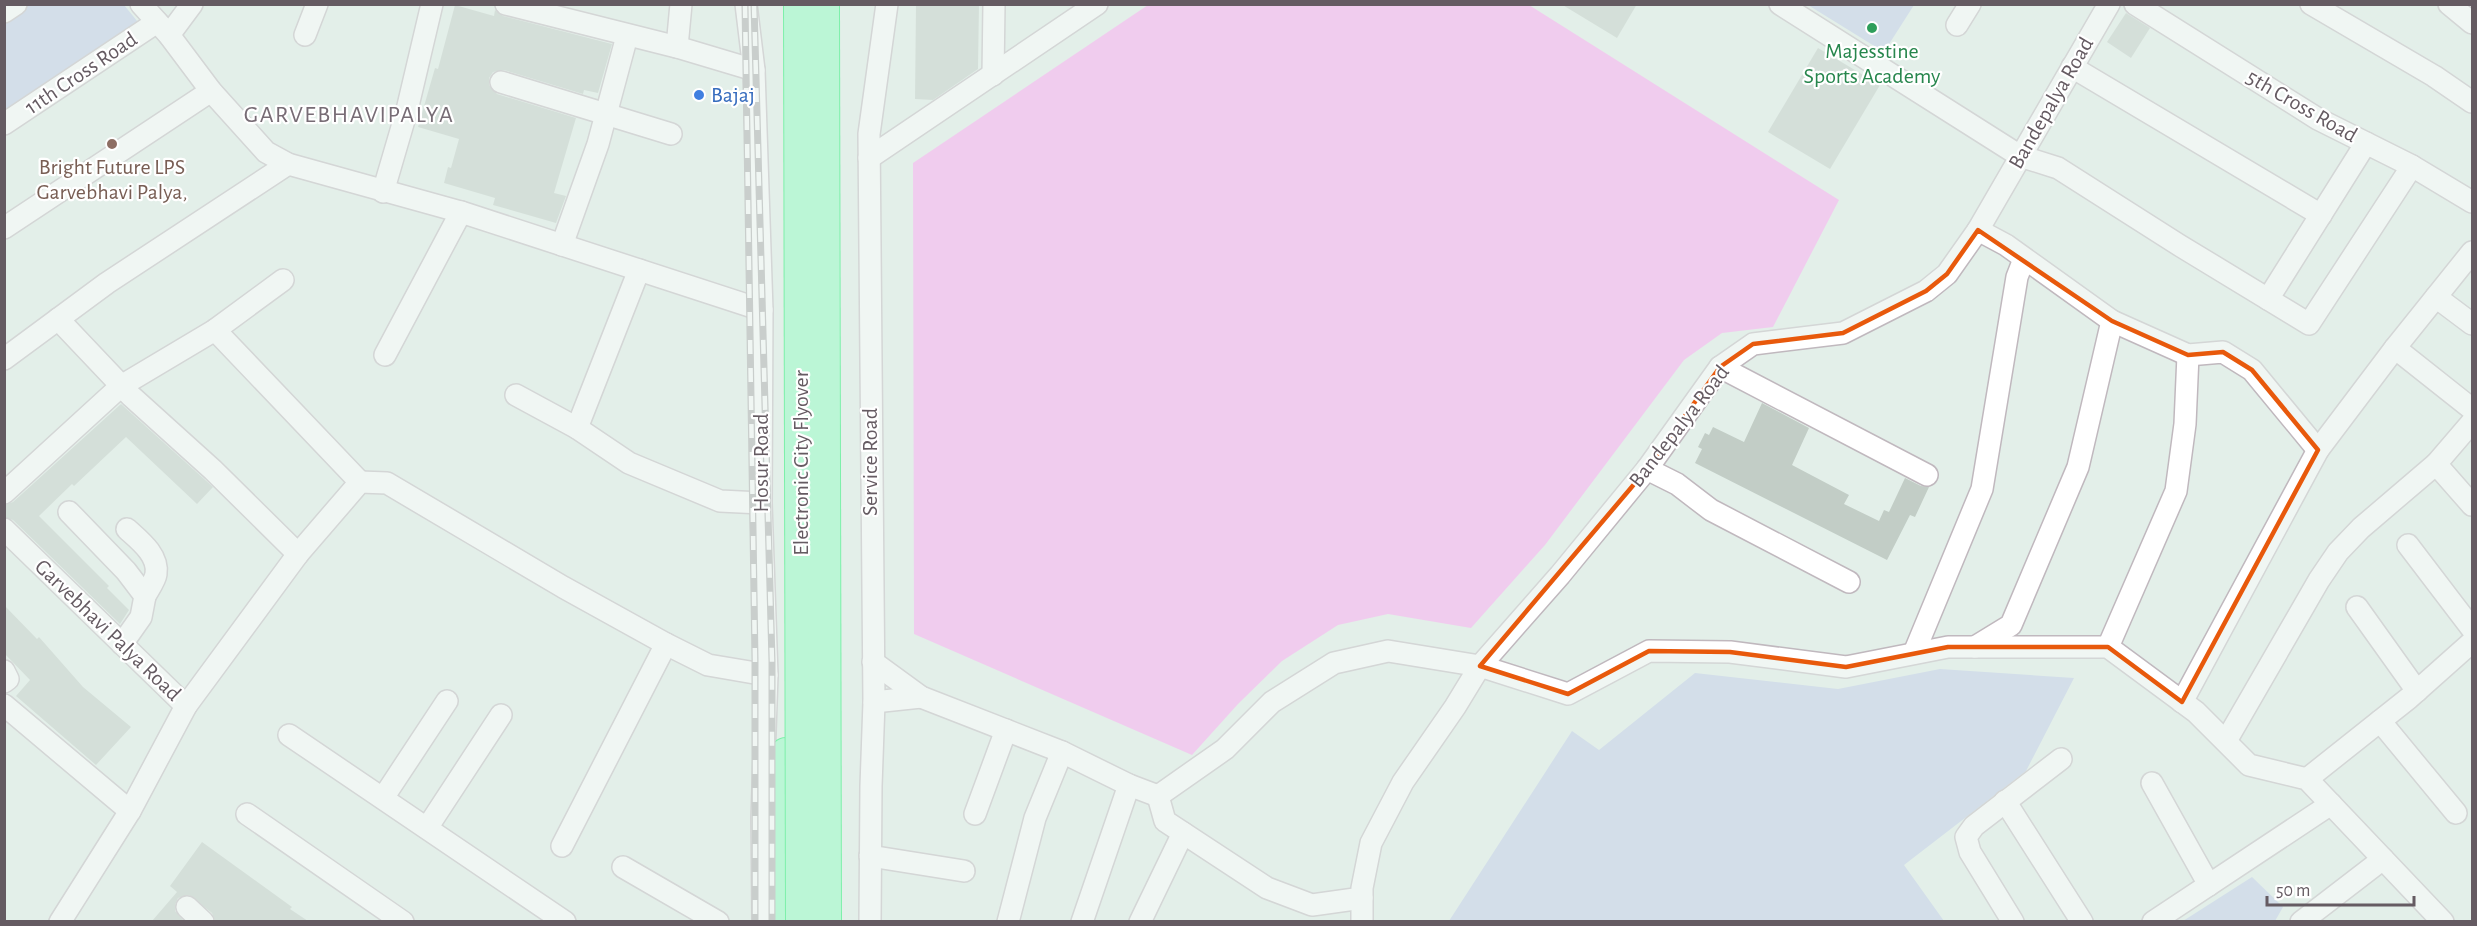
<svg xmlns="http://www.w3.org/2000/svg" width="2477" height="926" font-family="'Alegreya Sans',sans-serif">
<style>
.green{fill:#becbe8}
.water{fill:#ffa3f3}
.building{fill:#c2cdc6}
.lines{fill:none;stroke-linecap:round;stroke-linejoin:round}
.minor-casing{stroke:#c0b8be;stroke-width:24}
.highway-casing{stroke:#00f25e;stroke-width:34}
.minor{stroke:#fff;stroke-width:21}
.highway{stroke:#8affbe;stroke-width:32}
.rail-casing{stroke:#a9a6a8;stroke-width:7}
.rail{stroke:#fff;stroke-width:4.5;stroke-dasharray:14;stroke-linecap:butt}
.highway-bridge-casing{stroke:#00f25e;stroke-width:34;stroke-linecap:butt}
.highway-bridge{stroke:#8affbe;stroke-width:32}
.marked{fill:none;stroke:#e8590c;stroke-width:4.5;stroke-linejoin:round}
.leisure-dot{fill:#2e9e5b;stroke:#fff;stroke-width:2}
.shop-dot{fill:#3f7fe0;stroke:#fff;stroke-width:2}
.education-dot{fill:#8d6e63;stroke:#fff;stroke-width:2}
.labels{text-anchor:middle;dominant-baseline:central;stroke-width:4.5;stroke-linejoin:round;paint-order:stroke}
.leisure-label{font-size:22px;fill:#27864d;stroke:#fff}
.street-label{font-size:22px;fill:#655b62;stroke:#fff}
.shop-label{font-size:22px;fill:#366cbe;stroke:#fff;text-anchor:start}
.education-label{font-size:22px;fill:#785e54;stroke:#fff}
.neighbourhood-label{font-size:24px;letter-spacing:1.5px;fill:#776c75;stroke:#fff}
</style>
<rect width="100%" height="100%" fill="#e3efe9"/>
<!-- green -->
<g class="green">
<polygon points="28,5 124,5 142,27 5,116 5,20"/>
<polygon points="1808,5 1914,5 1884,52"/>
<polygon points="1940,669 2074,678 2026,771 1904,865 1944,921 1449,921 1572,731 1599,750 1695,673 1838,689"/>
<polygon points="2252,877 2283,907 2275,921 2183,921"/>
</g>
<!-- water -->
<polygon class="water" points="1529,5 1839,200 1773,327 1722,333 1684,360 1545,545 1471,628 1388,614 1338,625 1282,661 1238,704 1192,755 914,634 913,163 1148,5"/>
<!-- building -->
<g class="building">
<polygon points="916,4 979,4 978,69 933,100 915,99"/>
<polygon points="1561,4 1637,4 1617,38"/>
<polygon points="455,5 494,16 495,10 503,16 612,44 598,93 584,90 583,94 504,70 493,72 489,78 489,85 497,94 576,118 554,193 566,196 556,223 493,205 495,198 444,183 448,167 451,168 459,139 418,127 435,68 438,69"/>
<polygon points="2126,13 2150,28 2131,58 2107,42"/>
<polygon points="1818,48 1880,85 1830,169 1768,132"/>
<polygon points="1762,403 1809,428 1792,465 1849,495 1844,504 1879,521 1884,510 1889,512 1905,478 1921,486 1929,487 1915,517 1910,515 1887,560 1695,463 1702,449 1698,447 1705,433 1709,435 1713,427 1744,442"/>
<polygon points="121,404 213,487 197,504 126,437 74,486 72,484 39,516 109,586 107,588 129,610 120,624 13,520 4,517 4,505 13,502"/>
<polygon points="4,605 37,639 39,637 83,687 131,727 96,765 16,696 30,680 4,653"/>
<polygon points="202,842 292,907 290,909 308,921 215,921 212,913 189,895 178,898 175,905 175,911 184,921 152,921 177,892 170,886"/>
</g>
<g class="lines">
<defs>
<g id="minor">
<polyline points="141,4 169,35 211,91 266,152 288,164 461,212 762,310"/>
<polyline points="506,4 677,47 754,70"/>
<polyline points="746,4 754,70 762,310 761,503 767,675 762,817 763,922"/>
<polyline points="1780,4 2020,156 2058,168 2179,245 2309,324 2412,166"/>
<polyline points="2135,4 2318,119 2412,166 2472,202"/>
<polyline points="2311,4 2434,76 2472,102"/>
<polyline points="2449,4 2472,23"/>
<polyline points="4,12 16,4"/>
<polyline points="1957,25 1970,4"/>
<polyline points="169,35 192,4"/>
<polyline points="305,35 317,4"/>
<polyline points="677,47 681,4"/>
<polyline points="2072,67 2321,215"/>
<polyline points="993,75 994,4"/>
<polyline points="501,82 671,134"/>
<polyline points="4,124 157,22"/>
<polyline points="869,158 1097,4"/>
<polyline points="383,192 407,110 432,4"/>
<polyline points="4,228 211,91"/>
<polyline points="1978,230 2006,245 2112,321 2188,355 2223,352 2252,370 2318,450"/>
<polyline points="562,245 598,144 627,36"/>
<polyline points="639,270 577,428 629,463 720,501 761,503"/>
<polyline points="2436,297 2472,324"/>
<polyline points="2268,299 2366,143"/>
<polyline points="58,319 131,396 213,470 298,554"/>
<polyline points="215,330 360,482"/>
<polyline points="2395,348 2472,409"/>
<polyline points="385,355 461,212"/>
<polyline points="4,359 107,283 288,164"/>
<polyline points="1720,367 1927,475"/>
<polyline points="516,395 577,428"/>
<polyline points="2472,422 2436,464 2472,505"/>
<polyline points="1647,469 1677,484 1711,510 1849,582"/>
<polyline points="4,493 121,386 215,330 283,280"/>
<polyline points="69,512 126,571 145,596 141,617 122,644"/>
<polyline points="4,529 186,706"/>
<path d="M 127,529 C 139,540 159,555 156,574 C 155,581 148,590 145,596"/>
<polyline points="2408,545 2472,629"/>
<polyline points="2357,607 2417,691"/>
<polyline points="1975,647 2011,625 2078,467 2112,321"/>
<polyline points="2108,647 2176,491 2185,424 2188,355"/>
<polyline points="1914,653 1982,489 2017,277 2024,259"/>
<polyline points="873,662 921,697 1062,752 1129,785 1158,796 1225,749 1272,702 1334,663 1388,651 1480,666 1568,694 1649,651 1730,652 1846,667 1948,647 2108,647 2196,712 2249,765 2307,779 2443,922"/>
<polyline points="4,671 8,679 4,682"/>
<polyline points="874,702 921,697"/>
<polyline points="2182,702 2318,450 2395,348 2472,252"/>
<polyline points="4,705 130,811 186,706 298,554 360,482 387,483 563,587 666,644 708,665 767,675"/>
<polyline points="2380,721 2456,813"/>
<polyline points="289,735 565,922"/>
<polyline points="2226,741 2319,580 2338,552 2361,528 2436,464"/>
<polyline points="2307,779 2409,698 2472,642"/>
<polyline points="2152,783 2209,885"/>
<polyline points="1158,796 1165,821 1267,888 1312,905 1362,898"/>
<polyline points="383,798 447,701"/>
<polyline points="2005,801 2082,922"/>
<polyline points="247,814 403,922"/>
<polyline points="975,814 1006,730"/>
<polyline points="427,828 501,715"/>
<polyline points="562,846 666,644"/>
<polyline points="870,856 964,871"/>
<polyline points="623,867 718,922"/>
<polyline points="187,907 203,922"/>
<polyline points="60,922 130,811"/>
<polyline points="870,922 871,786 874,702 869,134 887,4"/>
<polyline points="1008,922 1035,818 1062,752"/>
<polyline points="1082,922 1129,785"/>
<polyline points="1140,922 1183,833"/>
<polyline points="1362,922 1362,888 1371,843 1403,782 1455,707 1480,666 1560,575 1647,469 1720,367 1753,344 1843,333 1926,291 1947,274 1978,230 2109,4"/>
<polyline points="2013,922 1970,852 1966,837 1974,826 2061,759"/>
<polyline points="2153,922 2331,804"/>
<polyline points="2301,922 2383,859"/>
</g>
<polyline id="highway" points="786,922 786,754"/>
</defs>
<!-- minor casing -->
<use href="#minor" class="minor-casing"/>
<!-- highway casing -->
<use href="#highway" class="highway-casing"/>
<!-- minor -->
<use href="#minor" class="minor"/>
<!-- highway -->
<use href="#highway" class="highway"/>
<defs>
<g id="rail">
<polyline points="745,4 755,660 755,922"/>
<polyline points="754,4 772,661 772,922"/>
</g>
</defs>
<!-- rail casing -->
<use href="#rail" class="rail-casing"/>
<!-- rail -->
<use href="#rail" class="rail"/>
<defs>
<g id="highway-bridge">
<polyline points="800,4 802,922"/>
<polyline points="823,4 825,922"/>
</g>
</defs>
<!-- highway-bridge casing -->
<use href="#highway-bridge" class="highway-bridge-casing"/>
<!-- highway-bridge -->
<use href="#highway-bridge" class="highway-bridge"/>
</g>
<!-- marked area -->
<path d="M0 0H2477V926H0ZM 1978,230 L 2112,321 L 2188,355 L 2223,352 L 2252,370 L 2318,450 L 2182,702 L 2108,647 L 1948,647 L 1846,667 L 1730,652 L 1649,651 L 1568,694 L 1480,666 L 1647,469 L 1720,367 L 1753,344 L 1843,333 L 1926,291 L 1947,274 Z" fill="#e3efe9" fill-opacity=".55" fill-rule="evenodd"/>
<path class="marked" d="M 1978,230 L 2112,321 L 2188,355 L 2223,352 L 2252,370 L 2318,450 L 2182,702 L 2108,647 L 1948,647 L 1846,667 L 1730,652 L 1649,651 L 1568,694 L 1480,666 L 1647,469 L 1720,367 L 1753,344 L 1843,333 L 1926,291 L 1947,274 Z"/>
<!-- markers -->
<circle class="leisure-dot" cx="1872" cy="28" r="6"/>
<circle class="shop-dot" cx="699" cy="95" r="6"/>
<circle class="education-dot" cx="112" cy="144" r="6"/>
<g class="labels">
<!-- leisure labels -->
<g class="leisure-label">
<text x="1872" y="51">Majesstine<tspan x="1872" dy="25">Sports Academy</tspan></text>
</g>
<!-- street labels -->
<g class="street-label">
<text transform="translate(81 73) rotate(-34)">11th Cross Road</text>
<text transform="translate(2051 103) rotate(-60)">Bandepalya Road</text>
<text transform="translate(2302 106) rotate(30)">5th Cross Road</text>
<text transform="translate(1679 426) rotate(-52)">Bandepalya Road</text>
<text transform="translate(870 462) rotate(-90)">Service Road</text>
<text transform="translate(761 463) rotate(-90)">Hosur Road</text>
<text transform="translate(801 463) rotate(-90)">Electronic City Flyover</text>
<text transform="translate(108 630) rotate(44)">Garvebhavi Palya Road</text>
</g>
<!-- shop labels -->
<g class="shop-label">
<text x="711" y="95">Bajaj</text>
</g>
<!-- education labels -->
<g class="education-label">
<text x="112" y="167">Bright Future LPS<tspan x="112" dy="25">Garvebhavi Palya,</tspan></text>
</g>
<!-- neighbourhood labels -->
<g class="neighbourhood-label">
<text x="349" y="115">GARVEBHAVIPALYA</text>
</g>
</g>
<!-- border -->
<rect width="2477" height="926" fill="none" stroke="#655b62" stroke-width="12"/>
<!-- scale -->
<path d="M2267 896v9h147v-9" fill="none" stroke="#655b62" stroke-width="3"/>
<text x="2276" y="896" font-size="18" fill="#655b62" stroke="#ffffff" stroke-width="4.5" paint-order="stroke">50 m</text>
</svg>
